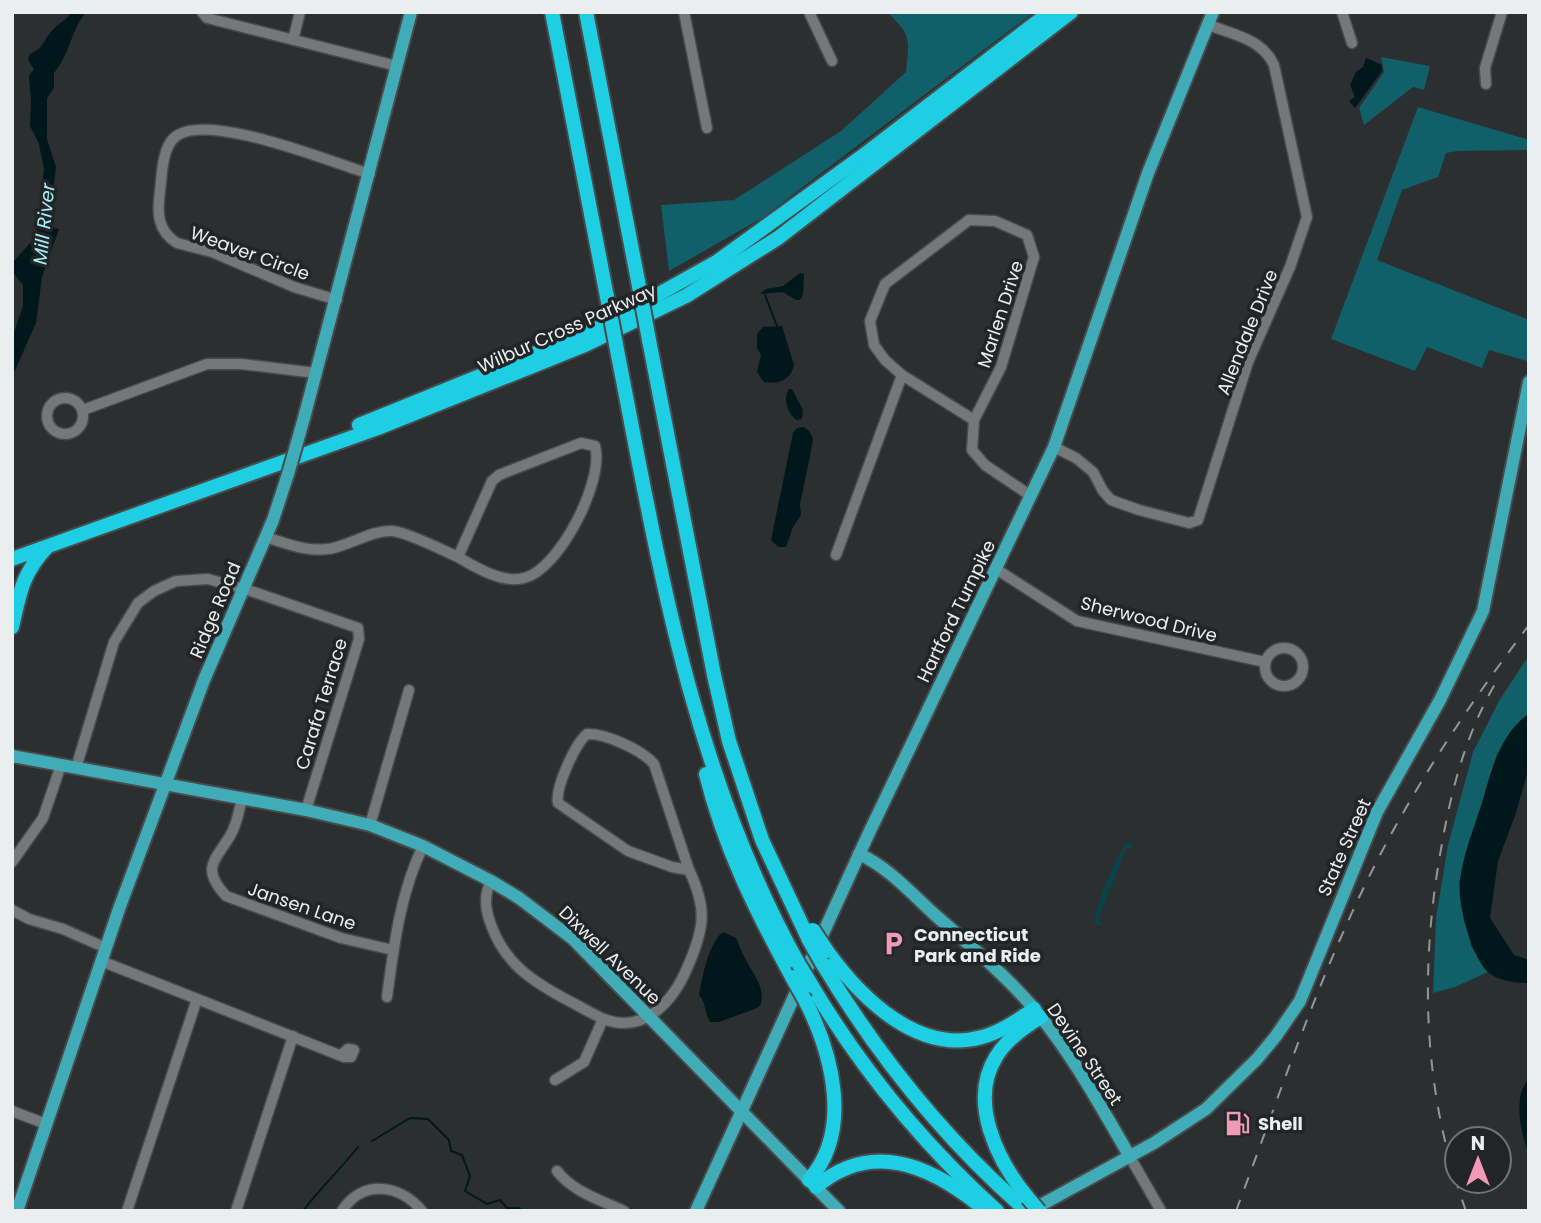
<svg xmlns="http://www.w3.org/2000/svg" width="1541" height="1223" font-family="Poppins,sans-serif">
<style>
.green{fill:#07444b}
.forest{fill:#115f69}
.water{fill:#00171b}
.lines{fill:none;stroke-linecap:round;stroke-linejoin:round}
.stream{stroke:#00171b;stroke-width:2}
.minor-casing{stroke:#484b4b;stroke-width:13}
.major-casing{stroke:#484b4b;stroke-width:16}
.highway-casing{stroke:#484b4b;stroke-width:18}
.minor{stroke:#747879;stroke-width:10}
.major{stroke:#40acb8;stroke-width:12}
.highway{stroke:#1ecee2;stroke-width:14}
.rail{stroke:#949798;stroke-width:2;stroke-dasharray:12 12;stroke-linecap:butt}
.major-bridge-casing{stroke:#484b4b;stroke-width:16;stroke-linecap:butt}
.highway-bridge-casing{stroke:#484b4b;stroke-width:18;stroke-linecap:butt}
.major-bridge{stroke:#40acb8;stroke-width:12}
.highway-bridge{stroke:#1ecee2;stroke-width:14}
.labels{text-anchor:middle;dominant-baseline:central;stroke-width:7;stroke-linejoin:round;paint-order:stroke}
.street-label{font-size:18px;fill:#ebeeee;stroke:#222526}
.poi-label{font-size:18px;font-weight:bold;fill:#ebeeee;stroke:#222526;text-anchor:start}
.water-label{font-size:19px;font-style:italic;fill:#a8eff9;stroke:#222526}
</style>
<rect width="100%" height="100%" fill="#2b2f30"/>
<!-- green -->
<path class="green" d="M 1129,842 L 1133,843 L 1131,848 L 1126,848 L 1112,885 L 1116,888 L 1111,886 L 1098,920 L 1102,923 L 1102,926 L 1094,923 C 1096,907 1117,851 1129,842 Z"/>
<!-- forest -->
<g class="forest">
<path d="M 887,12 L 1034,12 L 762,218 L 669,271 L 661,205 L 734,200 L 841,131 L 906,72 C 909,38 912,36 887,12 Z"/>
<polygon points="1381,57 1430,66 1424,90 1413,87 1364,125 1359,108 1384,72"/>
<polygon points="1418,107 1529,140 1529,150 1458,151 1446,153 1438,177 1402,190 1377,260 1529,320 1527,361 1489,350 1482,368 1427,347 1415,371 1331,339"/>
<polygon points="1529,655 1529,714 1522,719 1497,754 1468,848 1459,883 1471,946 1488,972 1455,987 1433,993 1436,918 1448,845 1473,752 1499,701"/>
</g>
<!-- water -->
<g class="water">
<path d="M 72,12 L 86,12 C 70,32 71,52 54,73 L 54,88 L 47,98 L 47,139 L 56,167 L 49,227 L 59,229 L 42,277 L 36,323 L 12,377 L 12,338 L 23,306 L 23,285 L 14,274 L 12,263 L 33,240 L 38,227 L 44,169 L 39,144 L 30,126 L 31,101 L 29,76 L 34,69 L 28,60 L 30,54 C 45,47 41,44 50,33 C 56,24 66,21 72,12 Z"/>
<polygon points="1366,58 1382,65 1382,71 1355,108 1349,101 1355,97 1350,85 1356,72 1363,67"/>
<polygon points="800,273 804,274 803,294 800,300 796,300 783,292 760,294 766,289 783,286"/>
<path d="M 782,326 L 794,365 C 791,380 778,385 764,382 L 757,372 L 761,355 L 757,348 L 757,334 L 763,327 Z"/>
<path d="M 789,389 L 792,389 L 803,410 L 802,419 L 796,420 C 788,413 782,399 789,389 Z"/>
<polygon points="804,427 809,431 813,438 811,451 800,504 801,515 793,527 786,547 778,547 771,540 793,433 797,428"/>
<path d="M 1529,714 L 1529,767 L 1516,813 L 1498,861 L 1490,918 L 1514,955 L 1529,960 L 1529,983 C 1516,983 1498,981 1488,972 C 1471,956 1457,903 1460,881 C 1463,854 1474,828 1482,803 C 1491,772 1500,733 1529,714 Z"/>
<path d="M 723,932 L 736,938 C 740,945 741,952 745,958 C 753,975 765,985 761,1004 L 757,1008 L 719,1022 L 710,1022 C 705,1014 706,1002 699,995 C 702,977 709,942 723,932 Z"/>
<path d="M 1529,1079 L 1529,1154 C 1521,1134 1512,1096 1529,1079 Z"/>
</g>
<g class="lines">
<!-- stream -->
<g class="stream">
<polyline points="765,295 777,326"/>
<polyline points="372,1141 410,1118 428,1119 449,1140 451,1151 462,1155 470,1176 465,1191 487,1204 500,1200 507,1208 519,1208 522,1211"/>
<path d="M 303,1211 C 320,1188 340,1170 358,1147"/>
</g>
<defs>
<g id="minor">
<polyline points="202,12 207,18 215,20 397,66"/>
<polyline points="684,12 707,128"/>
<polyline points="809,12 832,61"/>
<polyline points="1342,12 1352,43"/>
<polyline points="293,40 300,12"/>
<polyline points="1486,84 1485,68 1502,12"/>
<path d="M 337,300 L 294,287 L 212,252 L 177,243 C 157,231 157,212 160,191 C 162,175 162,151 173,139 C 201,108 333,163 370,174"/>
<circle cx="65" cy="416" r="18"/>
<polyline points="83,410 207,364 241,364 316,373"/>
<polyline points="974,420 1001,367 1034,257 1027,235 995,221 969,220 885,284 870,321 874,345 885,360 902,375 974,420 972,450 985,465 1031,496"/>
<path d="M 581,443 L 595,446 C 605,480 559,570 524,578 C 503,584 475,567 458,557 L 492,481 L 499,475 Z"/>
<path d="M 1054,447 L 1076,458 L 1093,472 L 1103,491 L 1111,500 L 1139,510 L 1189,523 L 1198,520 L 1248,362 L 1290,267 L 1307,217 L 1274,65 C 1262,39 1234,35 1209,25"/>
<path d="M 266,537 C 289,545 316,555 340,546 C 357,541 375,530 392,531 C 407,532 442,550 458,557"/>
<polyline points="836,555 902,375"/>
<polyline points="996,569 1077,621 1265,662"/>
<circle cx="1284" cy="667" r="19"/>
<path d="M 587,734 C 605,733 642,750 654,764 L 689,870 L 672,867 L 628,851 L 558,803 C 555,788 575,744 587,734 Z"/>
<polyline points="76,768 114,642 138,603 154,591 176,581 208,579 248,590 358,628 359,639 306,810"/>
<path d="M 242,798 C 239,811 237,825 230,836 C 214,862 201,868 226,896 L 341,938 L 393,950"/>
<polyline points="370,825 409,690"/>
<polyline points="12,862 43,818 61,765"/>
<path d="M 491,881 C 484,895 485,907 490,922 C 504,964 533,982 571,1002 C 581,1007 592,1014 604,1019 C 645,1035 674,1000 688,966 C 705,927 707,908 689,870"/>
<polyline points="12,910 29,919 63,929 106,948"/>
<polyline points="101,961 344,1057 351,1057 354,1050 348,1049 341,1055"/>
<path d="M 387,997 C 394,945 400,894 423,846"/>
<polyline points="555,1080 584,1062 603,1019"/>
<polyline points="12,1111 46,1124"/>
<polyline points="1130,1157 1161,1211"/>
<path d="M 557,1171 C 573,1192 601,1200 624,1211"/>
<polyline points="127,1211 197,999"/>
<polyline points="236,1211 293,1036"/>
<path d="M 342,1211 C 362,1179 400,1184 422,1211"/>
</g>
<g id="major">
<polyline points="304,418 411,12"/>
<polyline points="12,756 306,810 370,825 423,846 491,881 519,898 573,939 839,1211"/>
<path d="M 859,854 C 888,867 911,893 934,914 C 967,943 1002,972 1031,1005 C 1070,1050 1100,1105 1130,1157"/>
<polyline points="17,1211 119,909 204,680 273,520 288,474"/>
<polyline points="696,1211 868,835 1054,447 1148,173 1213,12"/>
<polyline points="1030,1211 1154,1143 1206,1109 1257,1059 1276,1036 1300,1001 1377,812 1440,700 1483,611 1529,382"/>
</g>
<g id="highway">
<polyline points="552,12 607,297"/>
<polyline points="586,12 638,281"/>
<polyline points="649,340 714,675 729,741 762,840 809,940"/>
<path d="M 618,355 C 660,569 691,769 798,963"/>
<polyline points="359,425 598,328 718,261 864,155 1050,12"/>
<polyline points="12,559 378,428 585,345 686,296 778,238 1071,12"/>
<path d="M 12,627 C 20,592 22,574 47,547"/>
<path d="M 706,774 C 724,847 756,911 792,977"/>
<path d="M 827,951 C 861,998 918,1055 982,1037 C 1001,1032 1018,1020 1034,1009"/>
<path d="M 822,963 C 878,1056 945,1140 1027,1211"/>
<path d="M 812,986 C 862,1070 924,1145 997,1211"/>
<path d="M 805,1000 C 832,1053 853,1131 809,1180"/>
<path d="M 816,1187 C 871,1140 929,1165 979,1205"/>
<path d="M 1028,1198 C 998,1162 968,1102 996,1057 C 1006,1040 1024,1027 1041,1017"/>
</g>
</defs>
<!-- minor casing -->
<use href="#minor" class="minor-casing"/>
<!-- major casing -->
<use href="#major" class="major-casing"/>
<!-- highway casing -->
<use href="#highway" class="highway-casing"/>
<!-- minor -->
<use href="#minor" class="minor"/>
<!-- major -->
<use href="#major" class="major"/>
<!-- highway -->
<use href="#highway" class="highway"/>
<!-- rail -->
<g class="rail">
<path d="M 1236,1211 C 1277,1102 1314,990 1365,885 C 1410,792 1467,707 1529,625"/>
<path d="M 1466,1211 C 1423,1093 1419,972 1441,849 C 1451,791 1465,736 1495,684"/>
</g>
<defs>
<polyline id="major-bridge" points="288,474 304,418"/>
<g id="highway-bridge">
<polyline points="638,281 649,340"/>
<polyline points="607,297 618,355"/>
<polyline points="813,930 827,951"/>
<polyline points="809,940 822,963"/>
<polyline points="798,963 812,986"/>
<polyline points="792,977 805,1000"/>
<polyline points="1028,1198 1039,1211"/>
</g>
</defs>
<!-- major-bridge casing -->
<use href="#major-bridge" class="major-bridge-casing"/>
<!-- highway-bridge casing -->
<use href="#highway-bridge" class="highway-bridge-casing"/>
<!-- major-bridge -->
<use href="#major-bridge" class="major-bridge"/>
<!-- highway-bridge -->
<use href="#highway-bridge" class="highway-bridge"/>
</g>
<!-- icons -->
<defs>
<symbol id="parking-bare" viewBox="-9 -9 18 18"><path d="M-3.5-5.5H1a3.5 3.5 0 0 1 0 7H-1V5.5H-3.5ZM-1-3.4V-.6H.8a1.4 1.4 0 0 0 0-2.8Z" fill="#f09ab7" stroke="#222526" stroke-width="2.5" paint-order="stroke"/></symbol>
<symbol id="fuel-bare" viewBox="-9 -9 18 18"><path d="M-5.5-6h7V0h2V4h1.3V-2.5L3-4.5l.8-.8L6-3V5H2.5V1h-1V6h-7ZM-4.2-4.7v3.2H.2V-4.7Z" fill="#f09ab7" stroke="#222526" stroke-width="2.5" paint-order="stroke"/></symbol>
</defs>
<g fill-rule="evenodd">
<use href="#parking-bare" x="876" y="926" width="35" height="35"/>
<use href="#fuel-bare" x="1220" y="1106" width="35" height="35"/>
</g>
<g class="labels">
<!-- street labels -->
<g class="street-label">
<text transform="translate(250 253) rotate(20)">Weaver Circle</text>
<text transform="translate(1000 314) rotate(-72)">Marlen Drive</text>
<text transform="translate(567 328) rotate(-24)">Wilbur Cross Parkway</text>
<text transform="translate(1247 332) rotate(-68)">Allendale Drive</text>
<text transform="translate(215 610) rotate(-67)">Ridge Road</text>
<text transform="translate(956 611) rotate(-64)">Hartford Turnpike</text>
<text transform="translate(1149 619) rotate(14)">Sherwood Drive</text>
<text transform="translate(321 704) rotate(-73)">Carafa Terrace</text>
<text transform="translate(1344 847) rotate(-66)">State Street</text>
<text transform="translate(302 906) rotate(19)">Jansen Lane</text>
<text transform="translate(610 955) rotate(44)">Dixwell Avenue</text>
<text transform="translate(1085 1054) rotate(56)">Devine Street</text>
</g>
<!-- poi labels -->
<g class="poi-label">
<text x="914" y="934">Connecticut<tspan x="914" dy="21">Park and Ride</tspan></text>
<text x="1258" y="1123">Shell</text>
</g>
<!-- water labels -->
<g class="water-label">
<text transform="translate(44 224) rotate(-84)">Mill River</text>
</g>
</g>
<!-- border -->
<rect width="1541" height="1223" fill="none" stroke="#ebeeee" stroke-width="28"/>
<!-- north arrow -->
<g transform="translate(1478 1160)"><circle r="33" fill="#222526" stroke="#727576" stroke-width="2"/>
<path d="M0-5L12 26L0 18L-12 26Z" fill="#f09ab7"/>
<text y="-10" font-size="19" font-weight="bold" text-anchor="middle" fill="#ebeeee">N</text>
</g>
</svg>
